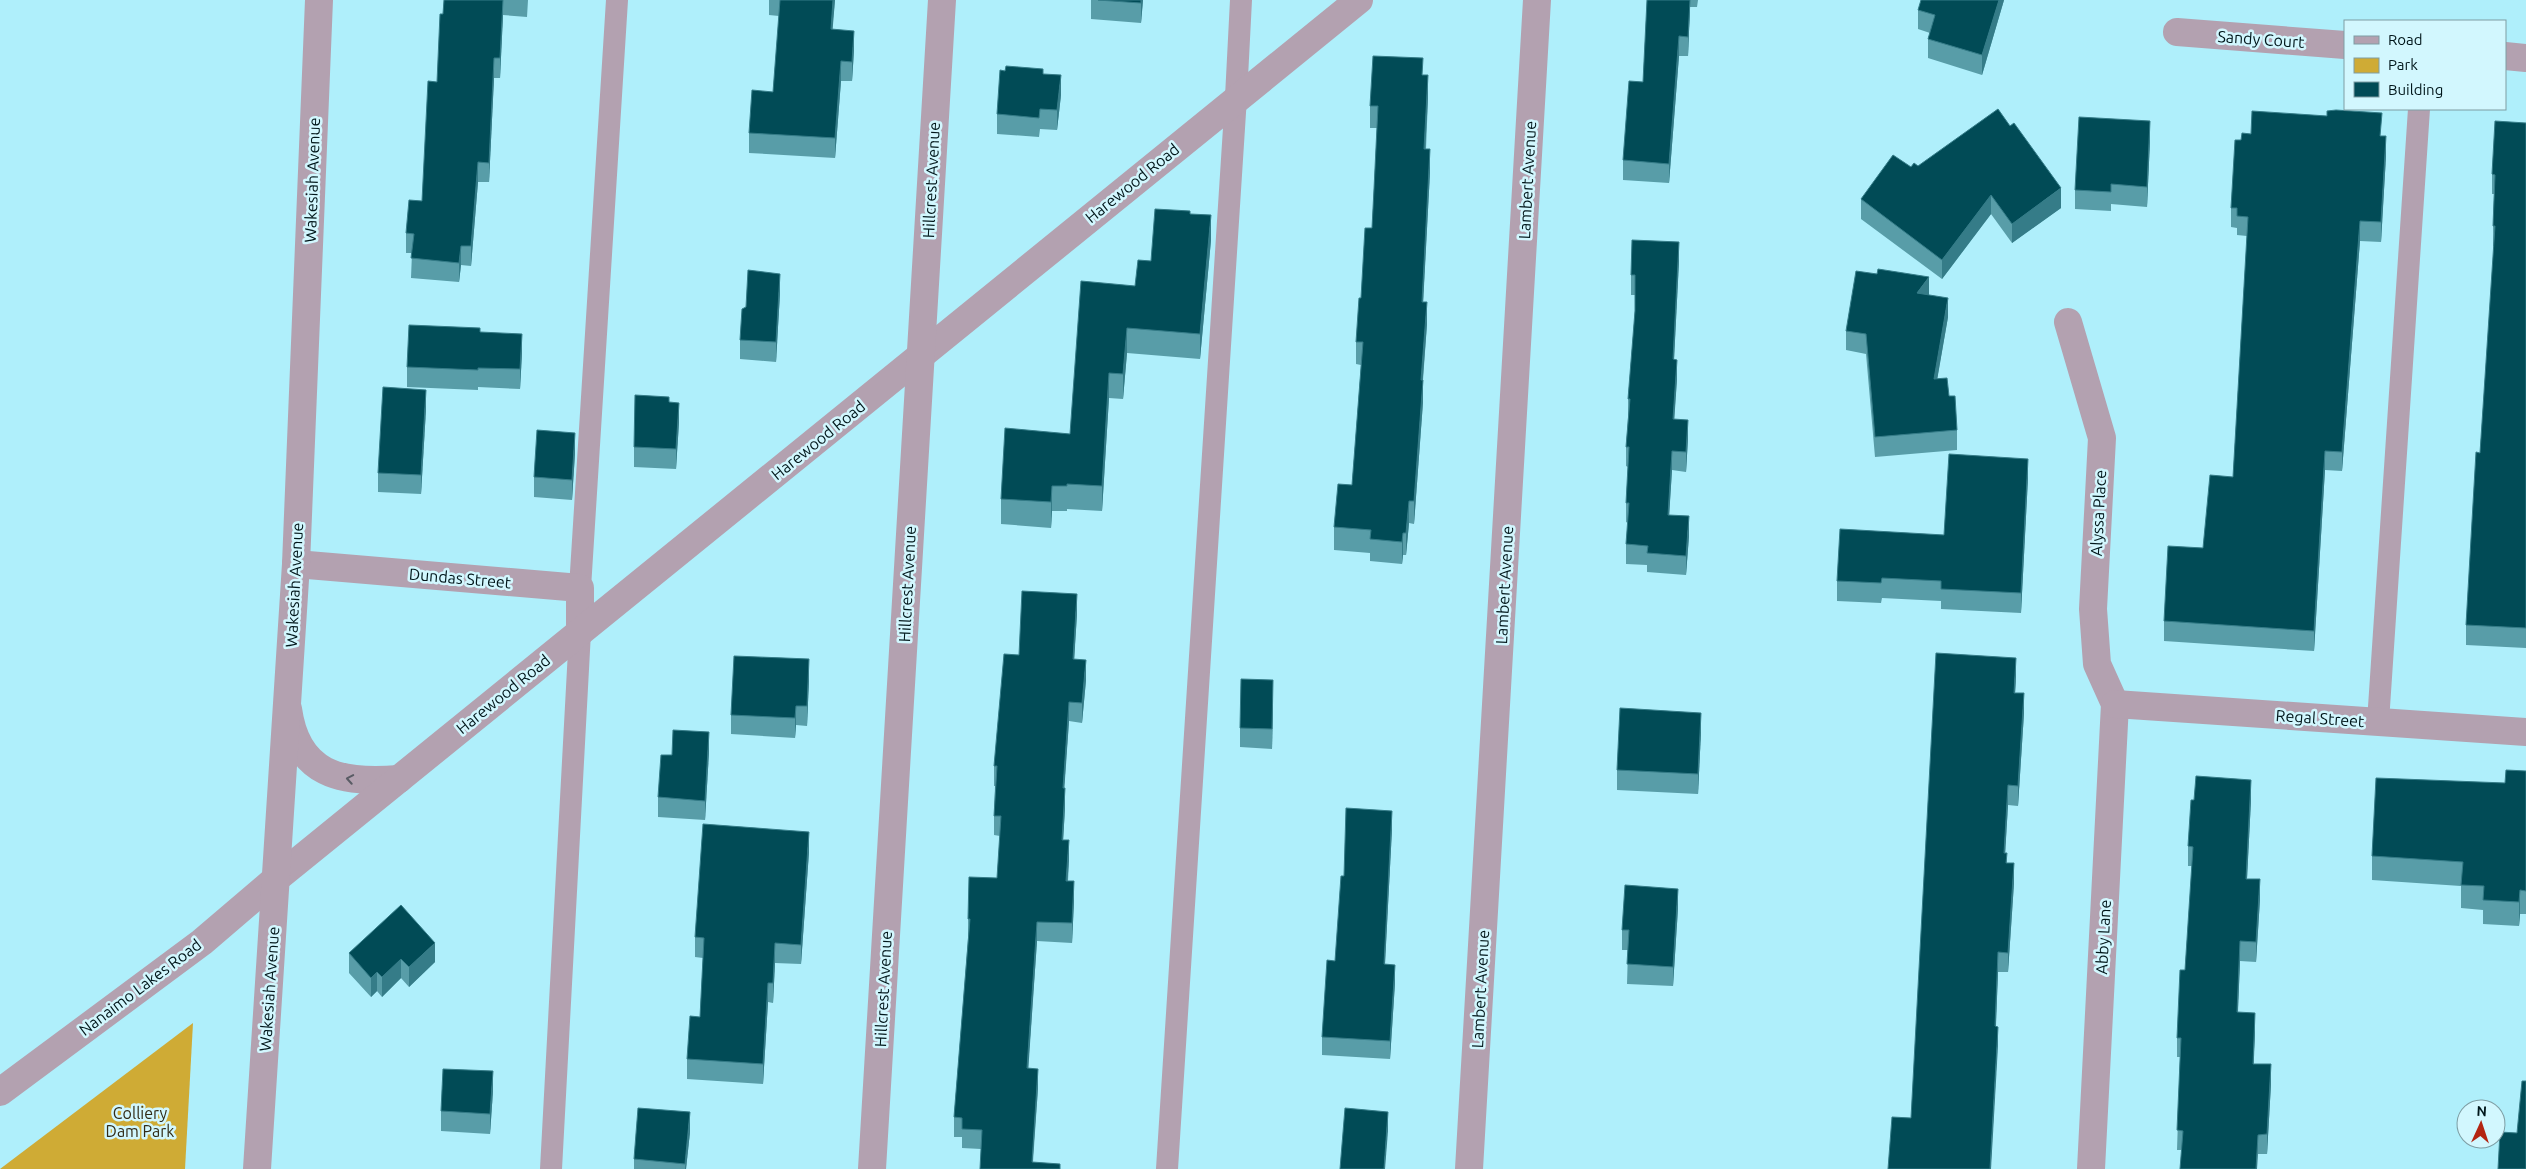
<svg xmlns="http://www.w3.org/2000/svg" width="2526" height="1169" font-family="Ubuntu,sans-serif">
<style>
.green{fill:#cfab35}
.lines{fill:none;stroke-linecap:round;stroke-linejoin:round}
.service{stroke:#b3a1b0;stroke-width:22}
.minor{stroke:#b3a1b0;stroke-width:28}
.tertiary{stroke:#b3a1b0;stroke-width:28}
.wall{fill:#589da8}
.shaded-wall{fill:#357c88}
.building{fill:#014b56;stroke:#357c88}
.oneway{stroke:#5a5c65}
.labels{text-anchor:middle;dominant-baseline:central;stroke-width:5;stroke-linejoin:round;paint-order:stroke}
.street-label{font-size:16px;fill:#00161a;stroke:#d2f7fe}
.park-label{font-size:16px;fill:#322b16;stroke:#d2f7fe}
</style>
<rect width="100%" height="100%" fill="#afeffb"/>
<!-- green -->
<polygon class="green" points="193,1023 185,1169 0,1169"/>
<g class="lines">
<!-- service -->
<g class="service">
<polyline points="580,588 617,0"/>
<polyline points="2378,722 2419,109"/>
<polyline points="551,1169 580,632"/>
<polyline points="1167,1169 1236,97 1241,0"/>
</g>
<!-- minor -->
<g class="minor">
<polyline points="2177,32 2345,45"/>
<polyline points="2505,56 2526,58"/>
<polyline points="2068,322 2102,438 2093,609 2097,664 2115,704 2091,1169"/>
<polyline points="296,564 580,588 580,632"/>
<polyline points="2115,704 2526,732"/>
<path d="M 288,709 C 297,775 341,784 399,779"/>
<polyline points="277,878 1359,0"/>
<polyline points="872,1169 942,0"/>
<polyline points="1469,1169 1537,0"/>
</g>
<!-- tertiary -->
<g class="tertiary">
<polyline points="0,1092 202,942 277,878"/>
<polyline points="257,1169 296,564 319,0"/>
</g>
</g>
<!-- wall -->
<g class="wall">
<polygon points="444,0 528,0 527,17 503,15 500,78 494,78 489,182 478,182 471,266 461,265 459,282 411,278 412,253 406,253 406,233 422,201 437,82"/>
<polygon points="769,0 835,0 832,30 854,50 852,81 841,81 835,158 749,153 749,133 773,92 779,16 769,15"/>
<polygon points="1091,0 1143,0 1141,23 1091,19"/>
<polygon points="1647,0 1698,0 1697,7 1690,7 1688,56 1679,56 1669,183 1623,180 1623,160 1643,82"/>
<polygon points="2004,0 1982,75 1928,58 1928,39 1930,33 1918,29 1918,10"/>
<polygon points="1005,71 1043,74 1061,95 1057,130 1040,129 1039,137 997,134 997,114"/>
<polygon points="1423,75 1428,98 1426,149 1430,172 1423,302 1427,324 1423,380 1423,402 1414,524 1409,523 1406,555 1403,555 1402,564 1370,561 1370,553 1334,550 1334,527 1352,485 1361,365 1356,364 1356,342 1361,298 1372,228 1377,128 1370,128 1370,106"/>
<polygon points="2526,123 2526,648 2466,645 2466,625 2480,453 2494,246 2493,246 2493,226 2494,194 2492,194 2492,174"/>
<polygon points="2251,134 2381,136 2386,156 2381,242 2360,241 2342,471 2325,470 2314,651 2164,641 2164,621 2203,548 2233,477 2247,236 2237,235 2237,228 2231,227 2231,208 2241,140"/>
<polygon points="2150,140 2147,207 2111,204 2111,211 2075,209 2075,190"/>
<polygon points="1918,166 2061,208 2012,243 1991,214 1942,279 1861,219 1861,199 1911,167"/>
<polygon points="1190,214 1211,240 1200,359 1127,353 1123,399 1109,398 1102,511 1067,509 1067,511 1052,511 1051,528 1001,524 1001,499 1070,434 1135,286 1151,261"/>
<polygon points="1679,261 1674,360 1677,379 1674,419 1688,439 1686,472 1672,470 1669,515 1689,536 1686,575 1647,572 1647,565 1626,564 1626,544 1628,523 1626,522 1626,503 1628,467 1626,466 1626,447 1628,418 1628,399 1635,311 1635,295 1631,295 1631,275"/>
<polygon points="780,293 776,362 740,359 740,340"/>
<polygon points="1929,295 1948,317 1937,379 1949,396 1957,430 1957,450 1875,457 1866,354 1846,350 1846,331"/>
<polygon points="480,332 522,353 520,389 478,387 478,390 407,387 407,367"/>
<polygon points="669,402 679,422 676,469 634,467 634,447"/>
<polygon points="426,409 421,494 378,492 378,473"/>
<polygon points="575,453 572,500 534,497 534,477"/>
<polygon points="2028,478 2021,613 1941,609 1941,601 1882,598 1881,603 1837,601 1837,581 1944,535"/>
<polygon points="1077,614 1074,659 1086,680 1082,723 1069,721 1064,788 1065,808 1063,840 1069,860 1068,881 1074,901 1072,943 1037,941 1028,1068 1038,1088 1033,1162 1060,1169 981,1149 962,1148 962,1137 954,1137 954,1117 968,939 968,919 997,878 1000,836 994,835 994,816 995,786 994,786 994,766 1019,655"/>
<polygon points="2016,677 2015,693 2024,713 2018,806 2008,805 2005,853 2007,863 2014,883 2008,972 1998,972 1996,1026 1998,1046 1911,1118"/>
<polygon points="809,679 807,726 796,725 795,738 731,734 731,715"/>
<polygon points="1273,699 1272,749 1240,747 1240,728"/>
<polygon points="1701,732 1698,794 1617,790 1617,770"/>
<polygon points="709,752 705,820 658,817 658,797"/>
<polygon points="2526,771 2526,914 2520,914 2519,926 2483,924 2483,910 2461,908 2461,886 2372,880 2372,856 2505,783"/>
<polygon points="2251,800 2247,879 2260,899 2256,962 2240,961 2238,1012 2255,1032 2253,1064 2271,1084 2267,1154 2258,1154 2257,1169 2180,1169 2182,1150 2177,1150 2180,1057 2177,1057 2177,1038 2185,970 2192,866 2188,866 2188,846"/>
<polygon points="1392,829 1385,964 1395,983 1390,1059 1322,1055 1322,1037 1335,961 1344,876"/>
<polygon points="809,852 801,964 775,963 773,1003 768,1002 763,1084 687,1079 687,1059 700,1017 703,958 695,957 695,937"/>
<polygon points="1678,908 1673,986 1627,984 1628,950 1622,950 1622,930"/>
<polygon points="349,953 435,962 409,987 401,978 382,997 377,991 371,997 349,973"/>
<polygon points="493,1091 490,1134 441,1131 441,1111"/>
<polygon points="690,1132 686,1169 634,1169 634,1159"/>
</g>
<!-- shaded-wall -->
<g class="shaded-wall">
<polygon points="503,0 503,15 500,78 500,58"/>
<polygon points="833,0 835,0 831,49 831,29"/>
<polygon points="1141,0 1143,0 1141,23"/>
<polygon points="1690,0 1690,7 1688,56 1688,37"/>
<polygon points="1999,0 2004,0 1982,75 1982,55"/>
<polygon points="854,31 854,50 852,81 852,62"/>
<polygon points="1679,36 1679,56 1669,183 1669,164"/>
<polygon points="494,58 494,78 489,182 489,163"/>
<polygon points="841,61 841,81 835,158 835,138"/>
<polygon points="1061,75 1061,95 1057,130 1057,110"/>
<polygon points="1428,75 1428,98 1424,171 1424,149"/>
<polygon points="2150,121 2150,140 2147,207 2147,187"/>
<polygon points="2386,136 2386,156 2381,242 2381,222"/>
<polygon points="1430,149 1430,172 1422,324 1422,302"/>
<polygon points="478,162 478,182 471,266 471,246"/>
<polygon points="2061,188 2061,208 2012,243 2012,224"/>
<polygon points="1991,195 1991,214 1942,279 1942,260"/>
<polygon points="1211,215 1211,240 1200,359 1200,334"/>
<polygon points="2360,221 2360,241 2342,471 2342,452"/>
<polygon points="1679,242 1679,261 1673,379 1673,359"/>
<polygon points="461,246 461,265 459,282 459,263"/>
<polygon points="780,274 780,293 776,362 776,342"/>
<polygon points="1929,277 1929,297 1917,293"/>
<polygon points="1948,298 1948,317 1934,398 1934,379"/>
<polygon points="1427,302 1427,324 1421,402 1421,380"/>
<polygon points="1127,328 1127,353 1123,399 1123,374"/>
<polygon points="522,334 522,353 520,389 520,369"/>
<polygon points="1677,360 1677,379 1673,438 1673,419"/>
<polygon points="1109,373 1109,398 1102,511 1102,486"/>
<polygon points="1423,380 1423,402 1414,524 1414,501"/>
<polygon points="426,390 426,409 421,494 421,475"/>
<polygon points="679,403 679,422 676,469 676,449"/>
<polygon points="1688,420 1688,439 1686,472 1686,452"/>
<polygon points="575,433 575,453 572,500 572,480"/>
<polygon points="1672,451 1672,470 1668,534 1668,515"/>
<polygon points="2325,451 2325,470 2314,651 2314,631"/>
<polygon points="2028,459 2028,478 2021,613 2021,593"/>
<polygon points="1052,486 1052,511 1051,528 1051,502"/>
<polygon points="1409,501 1409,523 1406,555 1406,533"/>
<polygon points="1689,516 1689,536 1686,575 1686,556"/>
<polygon points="1403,533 1403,555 1402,564 1402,542"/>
<polygon points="1077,594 1077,614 1073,679 1073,659"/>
<polygon points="2016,658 2016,677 2014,712 2014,693"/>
<polygon points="809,659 809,679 807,726 807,706"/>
<polygon points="1086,660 1086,680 1082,723 1082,703"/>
<polygon points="1273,680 1273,699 1272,749 1272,729"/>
<polygon points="2024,693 2024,713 2018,806 2018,786"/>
<polygon points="1069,702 1069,721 1063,808 1063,788"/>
<polygon points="796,706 796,725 795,738 795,718"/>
<polygon points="1701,713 1701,732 1698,794 1698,774"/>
<polygon points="709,732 709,752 705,820 705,801"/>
<polygon points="2251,780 2251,800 2246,898 2246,879"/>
<polygon points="2008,785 2008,805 2004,873 2004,853"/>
<polygon points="1065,788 1065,808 1062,860 1062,840"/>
<polygon points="1392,811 1392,829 1384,982 1384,964"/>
<polygon points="809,832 809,852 801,964 801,945"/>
<polygon points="1069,840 1069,860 1066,900 1066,881"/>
<polygon points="2014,863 2014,883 2008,972 2008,953"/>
<polygon points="2260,879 2260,899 2256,962 2256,942"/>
<polygon points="1074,881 1074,901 1072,943 1072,923"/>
<polygon points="1678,889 1678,908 1673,986 1673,967"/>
<polygon points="2520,890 2520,914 2519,926 2519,902"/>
<polygon points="1037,922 1037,941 1027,1088 1027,1068"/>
<polygon points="2240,941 2240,961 2237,1031 2237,1012"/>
<polygon points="435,943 435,962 409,987 409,967"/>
<polygon points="775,943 775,963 773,1003 773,983"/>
<polygon points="1998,952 1998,972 1995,1046 1995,1026"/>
<polygon points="401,959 401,978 382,997 382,977"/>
<polygon points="1395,965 1395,983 1390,1059 1390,1041"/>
<polygon points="377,972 377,991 371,997 371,978"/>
<polygon points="768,983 768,1002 763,1084 763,1064"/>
<polygon points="2255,1013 2255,1032 2253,1083 2253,1064"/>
<polygon points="1998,1027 1998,1046 1991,1169 1990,1169"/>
<polygon points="2271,1064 2271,1084 2267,1154 2267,1134"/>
<polygon points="1038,1069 1038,1088 1032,1169 1032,1162"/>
<polygon points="493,1071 493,1091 490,1134 490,1114"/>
<polygon points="690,1112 690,1132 686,1169 685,1169"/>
<polygon points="1388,1112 1388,1131 1385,1169 1384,1169"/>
<polygon points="2258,1135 2257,1169 2256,1169"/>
</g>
<!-- building -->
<g class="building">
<polygon points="444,0 503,0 500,58 494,58 489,163 478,162 471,246 461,246 459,263 411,258 414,234 406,233 409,200 422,201 428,81 437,82 440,14 443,14"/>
<polygon points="780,0 833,0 831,29 854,31 852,62 841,61 835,138 749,133 752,90 773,92"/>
<polygon points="1098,0 1141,0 1141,3"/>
<polygon points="1647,0 1690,0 1688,37 1679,36 1669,164 1623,160 1629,81 1643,82"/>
<polygon points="1921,0 1999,0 1982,55 1928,39 1935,15 1918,10"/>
<polygon points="1373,56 1423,58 1422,75 1428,75 1424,149 1430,149 1422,302 1427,302 1421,380 1423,380 1414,501 1409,501 1406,533 1403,533 1402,542 1370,539 1371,530 1334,527 1338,484 1352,485 1363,342 1356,342 1359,298 1361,298 1365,228 1372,228 1374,189 1378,106 1370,106"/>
<polygon points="1006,66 1043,69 1043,74 1061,75 1057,110 1040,109 1039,118 997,114 1000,70 1005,71"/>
<polygon points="1998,109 2010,126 2014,123 2061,188 2012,224 1991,195 1942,260 1861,199 1893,155 1911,167 1914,163 1918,166"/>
<polygon points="2336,110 2382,113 2380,136 2386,136 2381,222 2360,221 2342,452 2325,451 2314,631 2164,621 2168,546 2203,548 2210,475 2233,477 2248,217 2237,216 2237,208 2231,208 2235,140 2241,140 2242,133 2251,134 2252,111 2327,116 2327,111"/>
<polygon points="2079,117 2150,121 2147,187 2111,184 2111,192 2075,190"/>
<polygon points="2495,121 2526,123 2526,628 2466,625 2476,452 2480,453 2495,226 2493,226 2495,175 2492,174"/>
<polygon points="1155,209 1190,211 1190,214 1211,215 1200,334 1127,328 1123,374 1109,373 1102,486 1067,484 1067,486 1052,486 1051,502 1001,499 1005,428 1070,434 1081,281 1135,286 1138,260 1151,261"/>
<polygon points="1632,240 1679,242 1673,359 1677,360 1673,419 1688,420 1686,452 1672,451 1668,515 1689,516 1686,556 1647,553 1648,546 1626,544 1629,503 1626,503 1629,447 1626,447 1630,399 1628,399 1635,311 1635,275 1631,275"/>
<polygon points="1878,269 1929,277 1917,293 1948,298 1934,379 1947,378 1949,396 1955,396 1957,430 1875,437 1866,334 1846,331 1856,271 1877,274"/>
<polygon points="748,270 780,274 776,342 740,340 742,309 746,307"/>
<polygon points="409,325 480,328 480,332 522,334 520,369 478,368 478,370 407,367"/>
<polygon points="383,387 426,390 421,475 378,473"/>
<polygon points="635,395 669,397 669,402 679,403 676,449 634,447"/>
<polygon points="537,430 575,433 572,480 534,477"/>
<polygon points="1949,454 2028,459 2021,593 1941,589 1941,581 1882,578 1881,583 1837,581 1840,529 1944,535"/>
<polygon points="1022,591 1077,594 1073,659 1086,660 1082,703 1069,702 1063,788 1065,788 1062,840 1069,840 1066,881 1074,881 1072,923 1037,922 1027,1068 1038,1069 1032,1162 1060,1164 1060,1169 980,1169 982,1130 962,1129 962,1118 954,1117 970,919 968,919 969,877 997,878 1001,816 994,816 997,766 994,766 1004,654 1019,655"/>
<polygon points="1936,653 2016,658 2014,693 2024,693 2018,786 2008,785 2004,853 2007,853 2006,863 2014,863 2008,953 1998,952 1995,1026 1998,1027 1990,1169 1888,1169 1892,1117 1911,1118"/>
<polygon points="734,656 809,659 807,706 796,706 795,718 731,715"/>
<polygon points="1241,679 1273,680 1272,729 1240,728"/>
<polygon points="1620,708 1701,713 1698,774 1617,770"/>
<polygon points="673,730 709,732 705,801 658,797 661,755 672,755"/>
<polygon points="2506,770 2526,771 2526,891 2520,890 2519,902 2483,900 2484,886 2461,885 2463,862 2372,856 2376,778 2505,783"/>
<polygon points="2196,776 2251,780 2246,879 2260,879 2256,942 2240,941 2237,1012 2255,1013 2253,1064 2271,1064 2267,1134 2258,1135 2256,1169 2180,1169 2183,1131 2177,1130 2181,1038 2177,1038 2180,970 2185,970 2193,847 2188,846 2191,800 2194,800"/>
<polygon points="1346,808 1392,811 1384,964 1395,965 1390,1041 1322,1037 1327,960 1335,961 1341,876 1344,876"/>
<polygon points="703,824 809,832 801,945 775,943 773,983 768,983 763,1064 687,1059 690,1016 700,1017 704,938 695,937"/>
<polygon points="1625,885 1678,889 1673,967 1627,964 1629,930 1622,930"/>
<polygon points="401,905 435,943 409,967 401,959 382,977 377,972 371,978 349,953"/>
<polygon points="443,1069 493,1071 490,1114 441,1111"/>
<polygon points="2522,1081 2526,1081 2526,1169 2498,1169 2500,1132 2517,1133"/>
<polygon points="638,1108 690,1112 685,1164 634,1159"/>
<polygon points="1345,1108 1388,1112 1384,1169 1340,1169"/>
</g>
<!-- one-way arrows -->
<defs><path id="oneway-chevron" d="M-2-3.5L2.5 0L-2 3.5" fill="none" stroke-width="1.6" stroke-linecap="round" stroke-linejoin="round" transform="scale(1.25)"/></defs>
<use class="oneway" href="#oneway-chevron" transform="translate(350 779) rotate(-170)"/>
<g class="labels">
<!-- street labels -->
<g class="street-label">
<text transform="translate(2261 39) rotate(4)">Sandy Court</text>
<text transform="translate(312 180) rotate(-88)">Wakesiah Avenue</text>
<text transform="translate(931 180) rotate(-87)">Hillcrest Avenue</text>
<text transform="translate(1527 180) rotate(-87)">Lambert Avenue</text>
<text transform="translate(1132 183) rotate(-39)">Harewood Road</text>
<text transform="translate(818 440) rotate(-39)">Harewood Road</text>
<text transform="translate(2098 513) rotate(-87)">Alyssa Place</text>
<text transform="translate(460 578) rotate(5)">Dundas Street</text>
<text transform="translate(907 584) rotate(-87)">Hillcrest Avenue</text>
<text transform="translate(294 585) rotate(-87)">Wakesiah Avenue</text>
<text transform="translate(1504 585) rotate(-87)">Lambert Avenue</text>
<text transform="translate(503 694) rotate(-39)">Harewood Road</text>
<text transform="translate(2320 718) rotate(4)">Regal Street</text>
<text transform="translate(2103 937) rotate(-87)">Abby Lane</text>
<text transform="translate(140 987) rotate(-37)">Nanaimo Lakes Road</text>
<text transform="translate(269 989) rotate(-86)">Wakesiah Avenue</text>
<text transform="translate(883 989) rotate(-87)">Hillcrest Avenue</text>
<text transform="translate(1480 989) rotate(-87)">Lambert Avenue</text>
</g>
<!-- park labels -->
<g class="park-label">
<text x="140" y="1113">Colliery<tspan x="140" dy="18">Dam Park</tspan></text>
</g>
</g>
<!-- legend -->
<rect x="2344" y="20" width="162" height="90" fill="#d2f7fe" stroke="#7e9da3"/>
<rect x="2354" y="36" width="25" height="8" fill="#b3a1b0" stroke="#7e9da3"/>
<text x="2388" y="45" font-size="15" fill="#00161a">Road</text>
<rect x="2354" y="58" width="25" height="15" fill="#cfab35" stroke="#7e9da3"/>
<text x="2388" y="70" font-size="15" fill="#00161a">Park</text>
<rect x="2354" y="82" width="25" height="15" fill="#014b56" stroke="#7e9da3"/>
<text x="2388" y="95" font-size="15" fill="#00161a">Building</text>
<!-- north arrow -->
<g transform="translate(2481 1124) rotate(3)"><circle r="24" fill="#d2f7fe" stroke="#7e9da3"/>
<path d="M0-4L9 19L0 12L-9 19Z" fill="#b32512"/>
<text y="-8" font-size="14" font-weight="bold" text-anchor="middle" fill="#00161a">N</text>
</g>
</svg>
